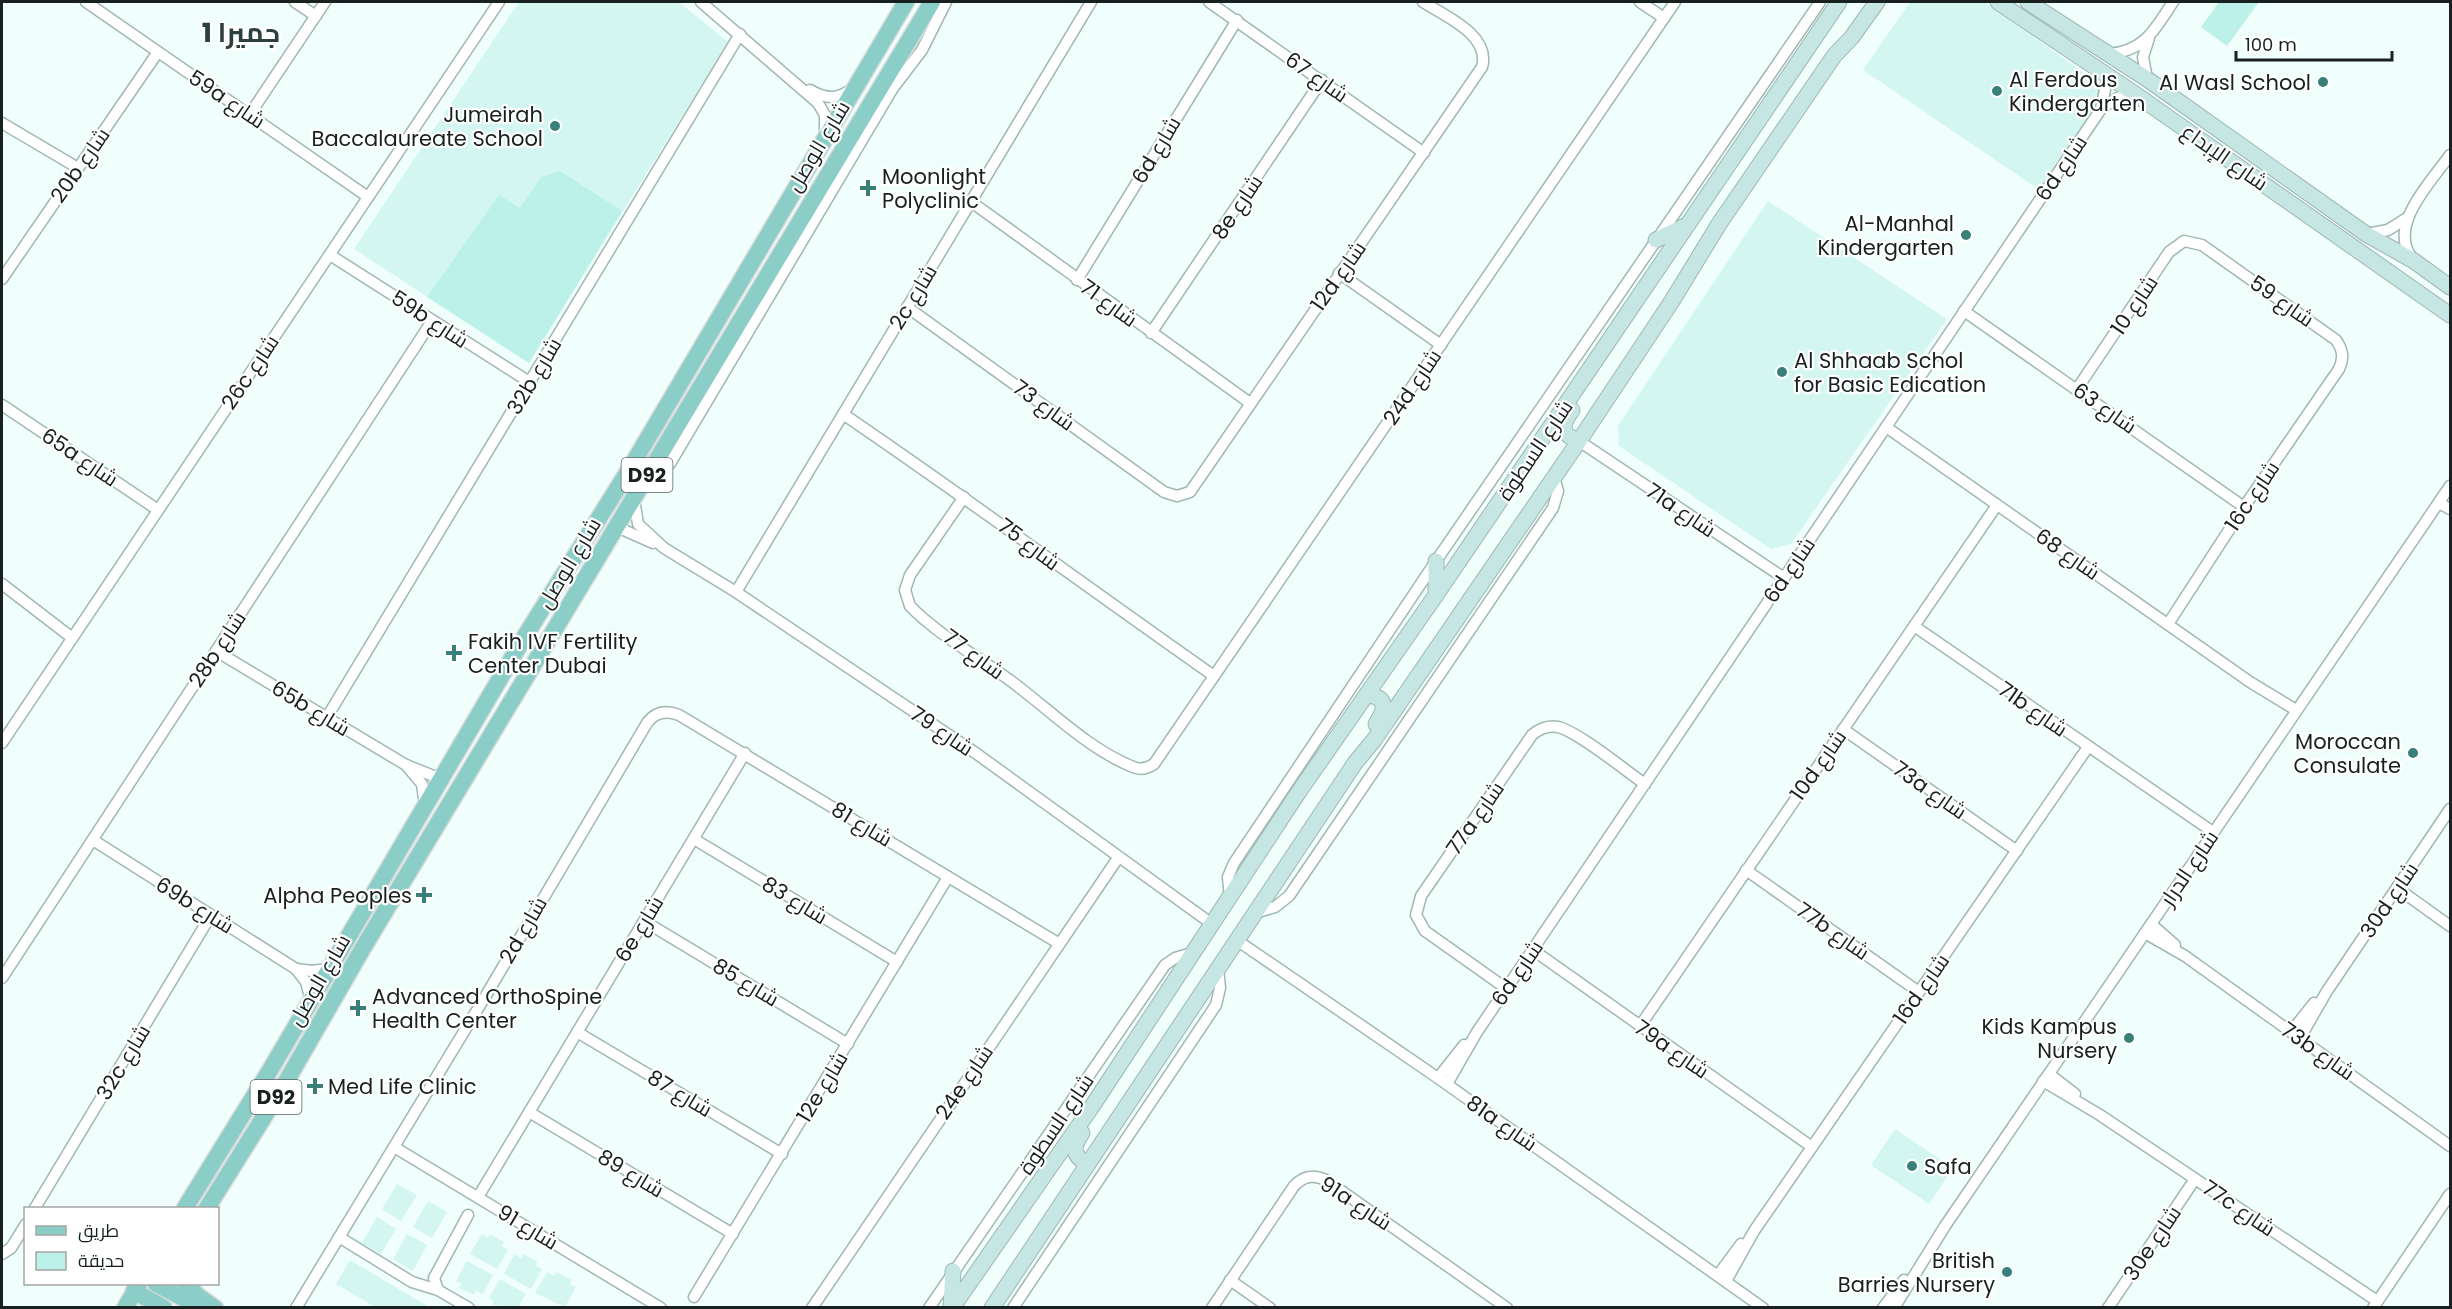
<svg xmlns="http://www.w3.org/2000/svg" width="2452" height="1309" font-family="Poppins,Cairo,sans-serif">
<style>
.built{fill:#d4f6f1}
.green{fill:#bcf1ea}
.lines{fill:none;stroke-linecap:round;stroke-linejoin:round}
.minor-casing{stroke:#a0b7b3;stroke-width:13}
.secondary-casing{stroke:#a0b7b3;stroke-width:17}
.primary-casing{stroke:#dadbdb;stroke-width:19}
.minor{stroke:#fff;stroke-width:10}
.secondary{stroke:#c5e6e3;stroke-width:15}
.primary{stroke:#8bcec8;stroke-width:16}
.poi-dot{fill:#398079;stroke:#fff;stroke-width:2}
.labels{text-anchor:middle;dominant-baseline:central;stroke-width:4.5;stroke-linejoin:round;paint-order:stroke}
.shield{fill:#fff;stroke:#5d6462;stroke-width:1.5}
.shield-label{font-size:20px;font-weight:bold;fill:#18211f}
.street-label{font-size:21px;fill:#18211f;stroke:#fff}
.poi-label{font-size:21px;fill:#18211f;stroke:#fff;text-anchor:start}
.district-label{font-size:27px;font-weight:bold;fill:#2c413e;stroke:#fff}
</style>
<rect width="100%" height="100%" fill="#f0fefc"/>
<!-- built -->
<g class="built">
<polygon points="519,2 679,2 728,42 529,363 354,249"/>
<polygon points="1910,2 1984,2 2100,84 2102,98 2038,189 1863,70"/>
<polygon points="1768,201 1947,319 1791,544 1771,549 1619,446 1618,426"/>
<polygon points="1895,1129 1953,1168 1929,1204 1871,1165"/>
<polygon points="397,1184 417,1195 401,1221 382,1209"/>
<polygon points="428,1201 447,1212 432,1238 413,1227"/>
<polygon points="377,1217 396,1229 381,1254 362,1243"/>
<polygon points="407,1234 427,1245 413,1271 393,1259"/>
<polygon points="482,1234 488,1238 490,1234 504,1242 502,1246 508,1250 497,1269 470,1254"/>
<polygon points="514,1254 521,1258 524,1254 537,1262 536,1266 542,1269 531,1289 504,1274"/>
<polygon points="350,1260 429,1307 375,1307 336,1284"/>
<polygon points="467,1261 493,1275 483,1294 476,1291 474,1295 459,1288 462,1284 456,1281"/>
<polygon points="547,1272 554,1276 556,1272 572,1280 570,1284 576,1287 565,1307 535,1293"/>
<polygon points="500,1279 526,1294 518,1307 492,1305 494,1301 489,1298"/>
</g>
<!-- green -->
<g class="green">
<polygon points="2219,2 2259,2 2227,46 2201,27"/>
<polygon points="560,171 622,211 529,363 427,297 499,195 520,208 541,177"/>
</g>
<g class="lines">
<defs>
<g id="minor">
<polyline points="86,2 368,197"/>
<polyline points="295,2 316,16"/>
<polyline points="701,2 818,103 825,115 825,135"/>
<polyline points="1209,2 1424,153"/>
<polyline points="1640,2 1664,18"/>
<path d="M 2109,54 C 2145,51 2155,29 2173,2"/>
<polyline points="2147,79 2143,57 2149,38"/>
<path d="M 810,90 C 826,99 836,100 852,89"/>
<polyline points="2101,109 2108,75"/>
<polyline points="250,114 325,2"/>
<polyline points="2,123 78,168"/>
<polyline points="970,201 1250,403"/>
<polyline points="2367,234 2388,230 2407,218"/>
<polyline points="330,255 531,383"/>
<path d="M 2412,258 C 2387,225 2432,181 2450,155"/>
<polyline points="1339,273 1441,345"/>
<polyline points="2,279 158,52"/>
<polyline points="1077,280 1237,20"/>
<path d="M 907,307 L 1164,492 L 1177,496 L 1190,492 L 1482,67 C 1491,35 1445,16 1423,2"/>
<polyline points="1964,311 2244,507"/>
<polyline points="1151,333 1322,80"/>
<path d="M 2077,389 L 2169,252 L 2184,241 L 2202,245 L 2336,340 C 2343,350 2344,358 2339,369 L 2244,507 L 2168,624"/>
<polyline points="2,405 158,510"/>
<path d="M 843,414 C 968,499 1090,589 1214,676"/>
<polyline points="1886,427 2250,682 2296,710"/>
<polyline points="1579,441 1784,578"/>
<polyline points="646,478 664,471 671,462 893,88 922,50 946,2"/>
<path d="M 964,497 L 910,575 L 905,590 L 910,606 C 941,638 985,660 1020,688 C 1055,715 1091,750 1133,767 C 1140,770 1148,768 1154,764 L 1675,2"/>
<polyline points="634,499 638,524 664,548 736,592 977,754 1212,924"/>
<polyline points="2439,503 2450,509"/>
<polyline points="617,527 653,543"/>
<polyline points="2,584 71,637"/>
<polyline points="736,592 1091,2"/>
<polyline points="1914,626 2213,832"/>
<polyline points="216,651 406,765 441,779"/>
<polyline points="327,717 740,34"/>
<polyline points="1843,729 2017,851"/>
<polyline points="2,743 499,2"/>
<polyline points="406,765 422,784 425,806"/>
<polyline points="694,839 897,962"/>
<polyline points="93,840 296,969 306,982 310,997"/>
<polyline points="1746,870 1919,992"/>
<polyline points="2397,888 2450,926"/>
<polyline points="1230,898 1228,877 1234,863 1436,561 1820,2"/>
<polyline points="1258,912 1275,907 1289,896 1553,508 1558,491 1554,477"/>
<polyline points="644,921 848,1044"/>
<polyline points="2151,924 2175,945"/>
<polyline points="2145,933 2185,956 2450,1146"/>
<polyline points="1238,941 1438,1078 1763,1308"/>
<polyline points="1533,950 1812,1147"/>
<polyline points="296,969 312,971 327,969"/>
<polyline points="2,978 432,321"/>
<path d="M 1507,989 L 1425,931 L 1416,915 L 1421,896 L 1532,735 C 1539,729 1547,725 1558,727 C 1577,731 1626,771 1645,784"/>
<polyline points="1640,1026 1997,505"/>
<polyline points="577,1032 782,1154"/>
<polyline points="2291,1032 2314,1003"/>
<polyline points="2300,1038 2327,991 2450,809"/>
<polyline points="2049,1074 2075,1094"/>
<polyline points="1438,1078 1464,1045"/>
<polyline points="2043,1081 2100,1115 2377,1301"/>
<polyline points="1447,1084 1477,1032 2101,109 2117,98 2135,94"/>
<polyline points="529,1112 733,1234"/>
<polyline points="394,1147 661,1308"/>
<polyline points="478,1197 745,753"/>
<polyline points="35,1208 211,915"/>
<polyline points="468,1215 434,1278 438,1290 469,1308"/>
<polyline points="339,1237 412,1282 438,1290"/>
<polyline points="2,1254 11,1248 26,1224"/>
<polyline points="1718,1275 1741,1244"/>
<polyline points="1230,1280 1270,1308"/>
<polyline points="1726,1281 1754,1231 2088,747"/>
<polyline points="694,1297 948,877"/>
<path d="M 296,1308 L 485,997 L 647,723 C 655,712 666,710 679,715 L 1058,943"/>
<polyline points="812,1308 1118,858"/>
<polyline points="929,1308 1165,965 1175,958 1192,953"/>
<polyline points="1013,1308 1216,1005 1220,988 1218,969"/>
<path d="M 1212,1308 L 1294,1186 C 1303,1176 1313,1174 1326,1180 L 1507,1308"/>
<polyline points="1883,1308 1904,1280"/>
<polyline points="1894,1308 1945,1226 2450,486"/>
<polyline points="2108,1308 2195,1179"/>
<polyline points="2373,1308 2450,1194"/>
</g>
<g id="secondary">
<polyline points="1998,2 2135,94 2450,315"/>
<polyline points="2028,2 2147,79 2366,234 2414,261 2450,287"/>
<polyline points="1656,240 1685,226"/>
<path d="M 1572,410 C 1561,426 1560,434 1579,441"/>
<polyline points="1436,561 1436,595"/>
<path d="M 1367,695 C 1388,697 1386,709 1376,724"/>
<path d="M 1082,1133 C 1072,1147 1072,1156 1088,1164"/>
<polyline points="951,1308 953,1271"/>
<polyline points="952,1308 1091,1108 1298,793 1436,595 1839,2"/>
<polyline points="992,1308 1355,763 1374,740 1579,441 1672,301 1719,224 1834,56 1852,37 1877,2"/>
</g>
<g id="primary">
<polyline points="185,1208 269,1072 522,641 629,470 906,2"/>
<polyline points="207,1208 287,1080 363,948 932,2"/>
<polyline points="156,1284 202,1308"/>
<polyline points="186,1284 198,1296 215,1308"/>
<polyline points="134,1291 164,1308"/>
<polyline points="125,1308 139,1284"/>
</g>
</defs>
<!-- minor casing -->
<use href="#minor" class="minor-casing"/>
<!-- secondary casing -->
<use href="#secondary" class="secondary-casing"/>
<!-- primary casing -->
<use href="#primary" class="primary-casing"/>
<!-- minor -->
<use href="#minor" class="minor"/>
<!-- secondary -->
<use href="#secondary" class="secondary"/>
<!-- primary -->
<use href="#primary" class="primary"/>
</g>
<!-- markers -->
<g class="poi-dot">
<circle cx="2323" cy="82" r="6"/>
<circle cx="1997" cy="91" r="6"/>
<circle cx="555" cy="126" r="6"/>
<path d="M865 179h6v6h6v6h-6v6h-6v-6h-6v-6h6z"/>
<circle cx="1966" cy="235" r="6"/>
<circle cx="1782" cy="372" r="6"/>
<path d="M451 644h6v6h6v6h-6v6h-6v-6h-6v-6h6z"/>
<circle cx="2413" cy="753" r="6"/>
<path d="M421 886h6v6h6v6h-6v6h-6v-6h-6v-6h6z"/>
<path d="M355 999h6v6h6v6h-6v6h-6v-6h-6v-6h6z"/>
<circle cx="2129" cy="1038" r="6"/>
<path d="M312 1077h6v6h6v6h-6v6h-6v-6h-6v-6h6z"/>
<circle cx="1912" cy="1166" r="6"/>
<circle cx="2007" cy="1272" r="6"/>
</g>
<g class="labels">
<!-- shield labels -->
<g class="shield">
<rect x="621.5" y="458" width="51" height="34" rx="4.5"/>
<rect x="250.5" y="1080" width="51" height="34" rx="4.5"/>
</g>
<g class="shield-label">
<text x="647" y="475">D92</text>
<text x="276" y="1097">D92</text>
</g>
<!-- street labels -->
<g class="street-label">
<text transform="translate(1317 77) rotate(35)">شارع 67</text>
<text transform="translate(227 99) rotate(34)">59a شارع</text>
<text transform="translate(818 146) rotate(-59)">شارع الوصل</text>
<text transform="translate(1156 150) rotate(-59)">6d شارع</text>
<text transform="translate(2225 157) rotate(35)">شارع الإبداع</text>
<text transform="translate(80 165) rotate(-55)">20b شارع</text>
<text transform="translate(2061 168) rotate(-56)">6d شارع</text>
<text transform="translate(1237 207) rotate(-56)">8e شارع</text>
<text transform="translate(1338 276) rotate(-55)">12d شارع</text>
<text transform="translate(913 297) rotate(-59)">2c شارع</text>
<text transform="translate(2282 301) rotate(35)">شارع 59</text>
<text transform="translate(1109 303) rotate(36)">شارع 71</text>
<text transform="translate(2134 305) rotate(-56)">شارع 10</text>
<text transform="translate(430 319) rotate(33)">59b شارع</text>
<text transform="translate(250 372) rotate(-56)">26c شارع</text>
<text transform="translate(534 376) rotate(-59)">32b شارع</text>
<text transform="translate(1412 387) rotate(-56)">24d شارع</text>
<text transform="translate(1044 405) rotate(36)">شارع 73</text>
<text transform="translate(2105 408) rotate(35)">شارع 63</text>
<text transform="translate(1535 450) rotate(-56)">شارع السطوة</text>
<text transform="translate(80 457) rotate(34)">65a شارع</text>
<text transform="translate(2252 496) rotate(-56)">16c شارع</text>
<text transform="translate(1681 510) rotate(34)">71a شارع</text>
<text transform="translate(1029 544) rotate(37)">شارع 75</text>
<text transform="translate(2068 554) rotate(35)">شارع 68</text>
<text transform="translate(569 563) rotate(-59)">شارع الوصل</text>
<text transform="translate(1789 570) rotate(-56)">6d شارع</text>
<text transform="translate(217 649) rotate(-57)">28b شارع</text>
<text transform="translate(974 654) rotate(36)">شارع 77</text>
<text transform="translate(311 708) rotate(31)">65b شارع</text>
<text transform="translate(2033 709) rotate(35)">71b شارع</text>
<text transform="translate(942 731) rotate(34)">شارع 79</text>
<text transform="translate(1818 765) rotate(-55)">10d شارع</text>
<text transform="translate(1930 790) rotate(35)">73a شارع</text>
<text transform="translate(1475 818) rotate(-55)">77a شارع</text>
<text transform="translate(862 824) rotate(31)">شارع 81</text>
<text transform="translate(2189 868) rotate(-56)">شارع الدرار</text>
<text transform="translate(795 900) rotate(31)">شارع 83</text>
<text transform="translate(2389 900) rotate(-56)">30d شارع</text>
<text transform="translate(195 905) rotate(32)">69b شارع</text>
<text transform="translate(639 929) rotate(-59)">6e شارع</text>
<text transform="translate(523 930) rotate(-60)">2d شارع</text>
<text transform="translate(1833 931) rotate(35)">77b شارع</text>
<text transform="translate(1517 973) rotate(-56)">6d شارع</text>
<text transform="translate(319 980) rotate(-60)">شارع الوصل</text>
<text transform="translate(746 982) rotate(31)">شارع 85</text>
<text transform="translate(1921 989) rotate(-55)">16d شارع</text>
<text transform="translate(1672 1049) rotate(35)">79a شارع</text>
<text transform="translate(2318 1051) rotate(35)">73b شارع</text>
<text transform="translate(123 1062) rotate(-59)">32c شارع</text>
<text transform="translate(964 1082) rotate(-56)">24e شارع</text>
<text transform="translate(822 1087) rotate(-59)">12e شارع</text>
<text transform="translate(680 1093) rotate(31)">شارع 87</text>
<text transform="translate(1502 1123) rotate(35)">81a شارع</text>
<text transform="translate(1056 1124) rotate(-56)">شارع السطوة</text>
<text transform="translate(631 1173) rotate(31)">شارع 89</text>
<text transform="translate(1356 1203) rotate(33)">91a شارع</text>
<text transform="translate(2239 1208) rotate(34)">77c شارع</text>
<text transform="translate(528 1227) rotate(31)">شارع 91</text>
<text transform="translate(2152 1243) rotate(-56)">30e شارع</text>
</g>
<!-- poi labels -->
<g class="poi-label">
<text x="2009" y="79">Al Ferdous<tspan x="2009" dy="24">Kindergarten</tspan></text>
<text x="2311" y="82" text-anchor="end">Al Wasl School</text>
<text x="543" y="114" text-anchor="end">Jumeirah<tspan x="543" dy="24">Baccalaureate School</tspan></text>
<text x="882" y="176">Moonlight<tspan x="882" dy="24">Polyclinic</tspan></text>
<text x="1954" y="223" text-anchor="end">Al-Manhal<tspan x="1954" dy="24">Kindergarten</tspan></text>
<text x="1794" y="360">Al Shhaab Schol<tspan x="1794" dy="24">for Basic Edication</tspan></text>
<text x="468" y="641">Fakih IVF Fertility<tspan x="468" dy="24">Center Dubai</tspan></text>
<text x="2401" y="741" text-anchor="end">Moroccan<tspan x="2401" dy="24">Consulate</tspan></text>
<text x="412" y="895" text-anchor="end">Alpha Peoples</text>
<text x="372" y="996">Advanced OrthoSpine<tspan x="372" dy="24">Health Center</tspan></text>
<text x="2117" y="1026" text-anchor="end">Kids Kampus<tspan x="2117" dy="24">Nursery</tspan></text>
<text x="328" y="1086">Med Life Clinic</text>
<text x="1924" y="1166">Safa</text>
<text x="1995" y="1260" text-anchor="end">British<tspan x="1995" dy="24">Barries Nursery</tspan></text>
</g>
<!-- district labels -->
<g class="district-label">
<text x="241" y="32">جميرا 1</text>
</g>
</g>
<!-- border -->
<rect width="2452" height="1309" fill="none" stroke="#18211f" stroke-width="6"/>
<!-- legend -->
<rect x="24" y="1207" width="195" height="78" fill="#ffffff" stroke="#a3a6a5" stroke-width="1.5"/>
<rect x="36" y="1226" width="30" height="9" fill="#8bcec8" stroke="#a3a6a5" stroke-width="1.5"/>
<text x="78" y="1237" font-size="18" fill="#18211f">طريق</text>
<rect x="36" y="1252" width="30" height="18" fill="#bcf1ea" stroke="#a3a6a5" stroke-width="1.5"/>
<text x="78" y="1267" font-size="18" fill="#18211f">حديقة</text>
<!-- scale -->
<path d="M2236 51v9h156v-9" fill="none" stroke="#18211f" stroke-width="3"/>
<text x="2245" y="51" font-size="18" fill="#18211f" stroke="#ffffff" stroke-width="4.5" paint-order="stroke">100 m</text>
</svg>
